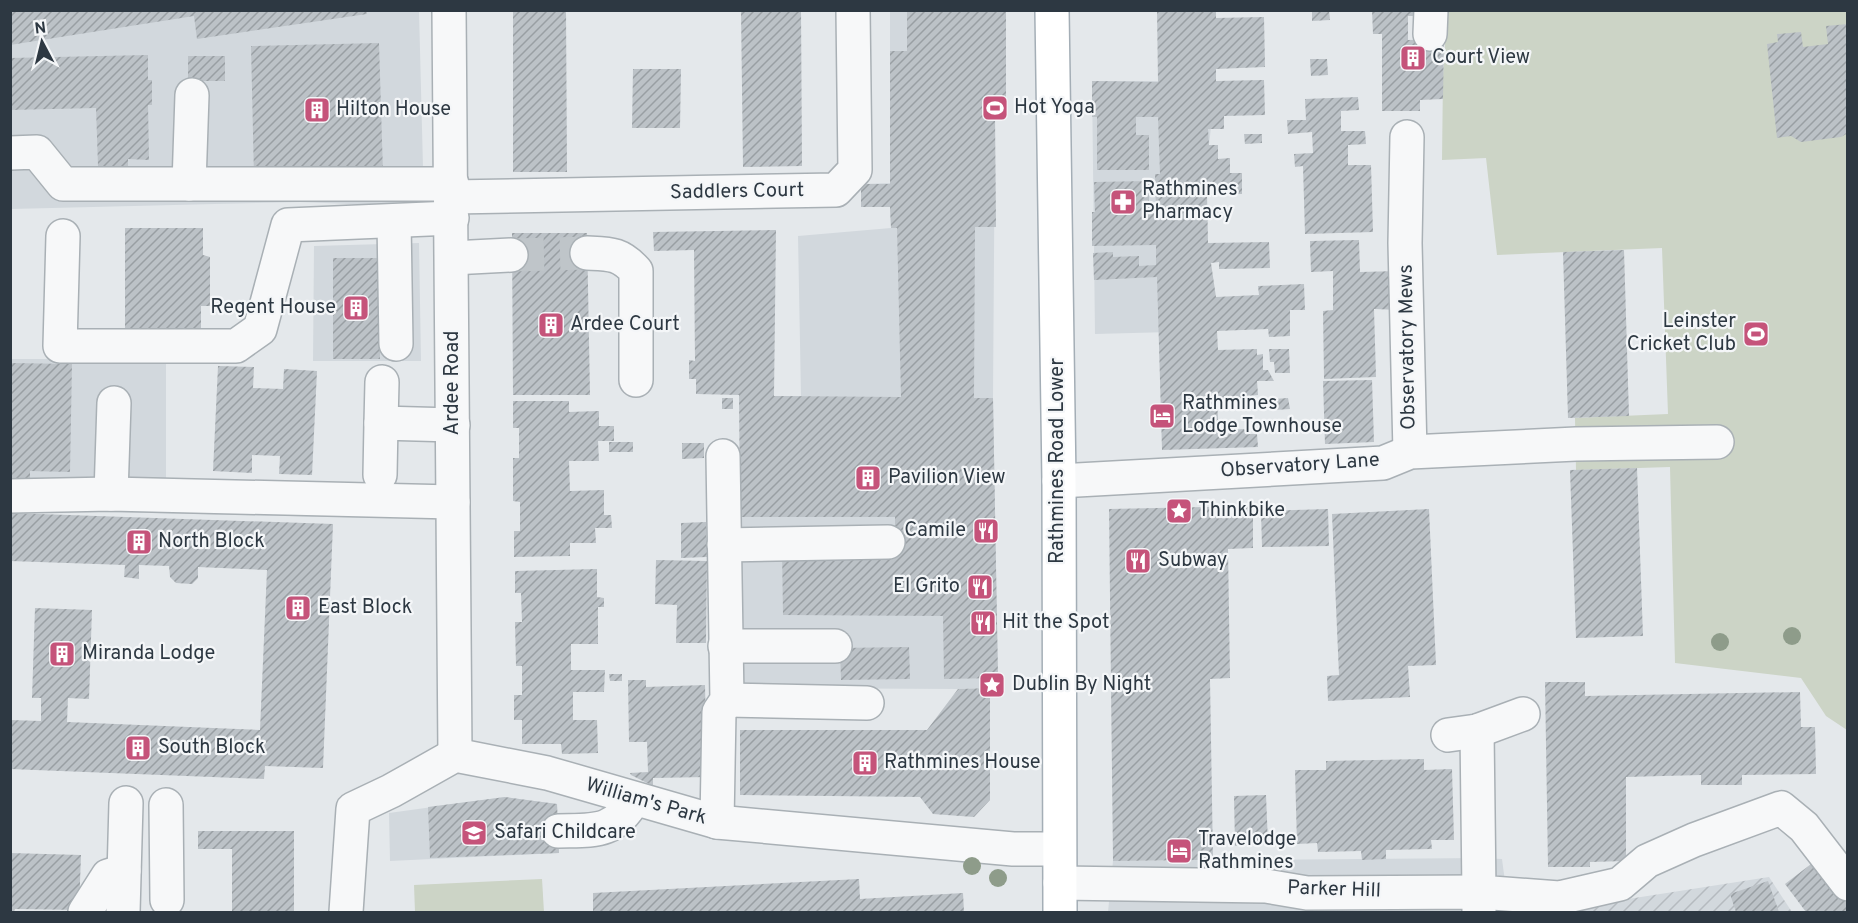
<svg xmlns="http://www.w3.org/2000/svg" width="1858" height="923" font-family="Overpass,sans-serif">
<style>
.built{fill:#d2d8dd}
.industrial{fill:url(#industrial-furrows)}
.green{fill:#ccd4c6}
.building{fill:url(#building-hatch)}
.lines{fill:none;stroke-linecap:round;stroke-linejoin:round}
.minor-tunnel{stroke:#bfc5c9;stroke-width:33;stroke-dasharray:33 16;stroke-linecap:butt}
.minor-casing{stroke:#a9b0b5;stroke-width:36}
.major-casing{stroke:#a4aeb6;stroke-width:36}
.minor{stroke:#f7f8f9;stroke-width:33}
.major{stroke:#fff;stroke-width:33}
.tree{fill:#8e9c8a}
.labels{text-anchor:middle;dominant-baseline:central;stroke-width:4.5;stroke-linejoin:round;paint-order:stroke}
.poi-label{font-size:20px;fill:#2d3842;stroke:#f4f6f8;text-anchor:start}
.street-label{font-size:20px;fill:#2d3842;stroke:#f4f6f8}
</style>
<defs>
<pattern id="industrial-furrows" width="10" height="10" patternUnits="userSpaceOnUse" patternTransform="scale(1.5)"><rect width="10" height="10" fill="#d2d8dd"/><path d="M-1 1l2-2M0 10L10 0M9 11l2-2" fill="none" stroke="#b5babf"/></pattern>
<pattern id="building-hatch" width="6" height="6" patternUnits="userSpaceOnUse" patternTransform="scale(1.5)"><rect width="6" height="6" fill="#bcc2c7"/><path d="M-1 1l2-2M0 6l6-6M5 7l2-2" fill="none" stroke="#999fa3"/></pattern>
</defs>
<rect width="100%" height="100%" fill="#e4e8eb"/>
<!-- built -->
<g class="built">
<polygon points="10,11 419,11 424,207 300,202 11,209"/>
<polygon points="890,11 1005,11 1006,114 995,114 993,398 998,678 990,688 958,689 739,688 740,517 774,396 801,396 798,236 891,228 890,207 861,207 861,184 890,183"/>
<polygon points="1092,81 1216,81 1206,173 1242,173 1242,194 1207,195 1208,331 1095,334"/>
<polygon points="419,243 421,361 313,361 314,246"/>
<polygon points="11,359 166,359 166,478 385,485 385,518 11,510"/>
<polygon points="505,797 557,804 559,853 390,861 389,813"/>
<polygon points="1480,858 1502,859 1509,912 1108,912 1113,861"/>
</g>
<!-- industrial -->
<polygon class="industrial" points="1769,877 1792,912 1545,912"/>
<!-- green -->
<g class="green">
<polygon points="1447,11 1847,11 1847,730 1826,716 1801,678 1675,663 1670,467 1576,470 1575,418 1668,414 1662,248 1497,255 1486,158 1442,160 1443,76"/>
<polygon points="542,879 544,912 415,912 414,885"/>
</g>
<!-- building -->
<g class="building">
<polygon points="10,10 366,10 367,14 197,39 194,16 10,45"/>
<polygon points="513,10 566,10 567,172 513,172"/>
<polygon points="741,10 801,10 802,166 743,167"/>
<polygon points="929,10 1006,10 1006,114 995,114 996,227 975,227 974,398 993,398 998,678 944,679 943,616 783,615 782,549 895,549 895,517 740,517 739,395 696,394 696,379 689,379 689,360 695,361 694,250 654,251 653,232 776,230 774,396 901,397 897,228 891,228 890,207 861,207 861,184 890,184 890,51 907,51 907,12"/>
<polygon points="1157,10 1216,10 1216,18 1264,17 1265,67 1216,69 1216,81 1264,80 1265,115 1224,116 1224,129 1208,129 1209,145 1218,145 1218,159 1230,158 1230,173 1242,173 1242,194 1207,194 1208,243 1269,242 1270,268 1219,269 1219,262 1211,263 1216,297 1259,295 1258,286 1304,284 1305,310 1290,310 1290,336 1269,337 1268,329 1217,331 1218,350 1257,349 1257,355 1263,354 1263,370 1268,370 1274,381 1257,381 1258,395 1246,396 1246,399 1217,400 1219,437 1227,437 1230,430 1244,429 1249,434 1257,434 1258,447 1162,450 1157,277 1094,280 1093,253 1113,252 1113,257 1139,256 1139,266 1156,265 1156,245 1092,246 1092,212 1095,212 1094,182 1149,181 1149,211 1156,211 1155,174 1160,174 1158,117 1136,117 1136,135 1149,135 1149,170 1097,170 1097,117 1092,117 1092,81 1158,82"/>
<polygon points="1312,10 1329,10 1330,20 1312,21"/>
<polygon points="1372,10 1418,10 1418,16 1408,16 1408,40 1444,39 1443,99 1420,100 1420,111 1382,111 1382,34 1373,34"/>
<polygon points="1848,24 1848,133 1841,137 1801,142 1791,136 1777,138 1767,44 1778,42 1777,34 1801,32 1803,47 1828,44 1826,26"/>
<polygon points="379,43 383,173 254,177 251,46"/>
<polygon points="148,55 148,80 152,80 152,105 148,105 149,160 128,159 128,166 98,166 96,108 10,110 10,58"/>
<rect x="188" y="56" width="37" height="25"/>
<polygon points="1310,59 1327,59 1328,75 1311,76"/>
<polygon points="633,69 681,69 680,128 632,128"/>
<polygon points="1358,97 1359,110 1341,111 1341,131 1365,131 1366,144 1348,145 1348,165 1371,165 1373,232 1305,234 1303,166 1295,167 1294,154 1313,153 1312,132 1288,134 1287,120 1306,120 1305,99"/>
<polygon points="1244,134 1262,134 1262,143 1245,144"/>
<polygon points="125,228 203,228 203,255 210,257 210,306 201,306 201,337 125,338"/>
<polygon points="512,233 587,233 590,395 513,395"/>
<polygon points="1359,240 1360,272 1399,271 1399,310 1374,309 1376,377 1324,379 1323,311 1333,310 1333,271 1311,272 1310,241"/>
<polygon points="1624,250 1629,416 1568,418 1563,252"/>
<rect x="333" y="258" width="47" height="101"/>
<polygon points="1269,349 1289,349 1290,373 1275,373 1274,362 1270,362"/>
<polygon points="10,363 72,364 70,472 30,471 30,486 10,485"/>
<polygon points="218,366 254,367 253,388 283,389 284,369 317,371 312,475 279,474 280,456 252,455 252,473 213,471"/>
<polygon points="1372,380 1374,442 1325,444 1323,381"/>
<rect x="722" y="398" width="11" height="11"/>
<polygon points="1288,398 1290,409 1275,410 1274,399"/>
<polygon points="513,401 569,401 569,412 599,411 599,426 614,426 614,441 598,441 599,461 569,461 570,491 604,490 604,515 611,515 612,528 595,528 596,543 570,543 570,556 514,557 514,531 520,531 520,502 513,501 513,458 519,458 519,428 513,428"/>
<rect x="609" y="442" width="24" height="10"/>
<polygon points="682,443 704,443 704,458 682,459"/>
<polygon points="1637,468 1643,636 1576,638 1570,470"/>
<polygon points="1253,506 1253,548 1228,549 1230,678 1210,679 1213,860 1113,861 1109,509"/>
<polygon points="1328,509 1329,546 1262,547 1261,511"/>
<polygon points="1429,509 1436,665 1408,666 1410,697 1328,701 1327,676 1339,675 1332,514"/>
<polygon points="10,513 333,524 323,768 265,766 264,779 10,769 10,720 41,721 41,698 32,698 35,608 92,610 89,699 68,698 67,722 260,730 267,570 198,567 198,578 192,584 176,583 170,577 169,566 139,565 139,579 124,577 125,565 10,561"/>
<polygon points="706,522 707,557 681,558 681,523"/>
<polygon points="656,560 707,561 706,643 676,643 677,605 655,604"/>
<polygon points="597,569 597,597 604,598 604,607 598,607 598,644 571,644 571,670 605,670 604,692 573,692 573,720 597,720 598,753 562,754 561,744 522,744 522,720 514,720 514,695 522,695 522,666 516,666 515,622 522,622 521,593 515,593 515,571"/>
<polygon points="909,647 910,679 841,680 840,648"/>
<polygon points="609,674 622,674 622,681 610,681"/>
<polygon points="628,680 646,680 646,687 705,685 707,777 653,778 653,786 631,775 630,773 648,772 647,742 629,742"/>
<polygon points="1545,682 1585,682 1585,696 1800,692 1801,727 1815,727 1816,774 1742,775 1742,785 1701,785 1701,775 1626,777 1626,861 1590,862 1590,867 1548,867"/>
<polygon points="990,688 990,800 974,817 933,814 920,797 740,795 740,730 927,730 958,689"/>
<polygon points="1424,759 1424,770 1452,769 1454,840 1431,840 1432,849 1386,850 1386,859 1362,860 1361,851 1318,852 1317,843 1297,844 1295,770 1326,770 1326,761"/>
<polygon points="1266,795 1268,844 1235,846 1234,796"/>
<polygon points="505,797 557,804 559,853 430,858 428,807"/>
<polygon points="198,831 294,831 294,912 232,912 232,849 198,849"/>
<polygon points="10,853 81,855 79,910 15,909 14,912 10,912"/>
<polygon points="1815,861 1848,905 1848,912 1806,912 1785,884"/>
<polygon points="859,879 860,899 963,893 964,912 593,912 593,893"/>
<polygon points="1768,881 1779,912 1736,912 1730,894"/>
</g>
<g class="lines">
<!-- minor-tunnel -->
<polyline class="minor-tunnel" points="511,255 587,253"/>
<defs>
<g id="minor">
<polyline points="449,10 455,755"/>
<polyline points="1430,34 1431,10"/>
<polyline points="1407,137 1405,243 1410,452"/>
<polyline points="10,153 37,152 63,184 452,184"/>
<polyline points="189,184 192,95"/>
<polyline points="452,197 836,190 855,170 853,10"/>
<polyline points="394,221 396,344"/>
<polyline points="63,236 60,346 236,346 260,329 288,225 452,218"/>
<path d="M 587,253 C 610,254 620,253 636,271 L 636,380"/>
<polyline points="452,258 511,255"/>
<polyline points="382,382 381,423 453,425"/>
<polyline points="380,475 381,423"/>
<polyline points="1059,481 1383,463 1410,452 1576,444 1717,442"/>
<polyline points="111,494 114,403"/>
<polyline points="10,496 111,494 453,502"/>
<polyline points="724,545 888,542"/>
<polyline points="725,646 835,646"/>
<polyline points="727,700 867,703"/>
<polyline points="1477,731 1479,892 1559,898 1620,884 1647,861 1694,840 1781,808 1804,827 1848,884"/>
<polyline points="1448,735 1477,731 1523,714"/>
<polyline points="166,805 167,900"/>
<polyline points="717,822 719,712 727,700 723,456"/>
<path d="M 558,831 C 594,830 614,834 634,799"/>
<polyline points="1060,883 1266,886 1307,893 1479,892 1479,912"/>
<polyline points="85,912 108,876 124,871"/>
<polyline points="123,912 126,803"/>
<polyline points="346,912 353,809 391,791 455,755 547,773 717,822 1013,849 1059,849"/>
</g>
<polyline id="major" points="1052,10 1059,481 1060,912"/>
</defs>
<!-- minor casing -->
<use href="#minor" class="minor-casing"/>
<!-- major casing -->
<use href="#major" class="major-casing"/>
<!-- minor -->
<use href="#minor" class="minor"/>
<!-- major -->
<use href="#major" class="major"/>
</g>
<!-- trees -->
<g class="tree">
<circle cx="1792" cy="636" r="9"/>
<circle cx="1720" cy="642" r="9"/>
<circle cx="972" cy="866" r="9"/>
<circle cx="998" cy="878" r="9"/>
</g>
<!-- icons -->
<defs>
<symbol id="building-square" viewBox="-11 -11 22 22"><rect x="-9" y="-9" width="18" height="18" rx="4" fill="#c5537a" stroke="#f4f6f8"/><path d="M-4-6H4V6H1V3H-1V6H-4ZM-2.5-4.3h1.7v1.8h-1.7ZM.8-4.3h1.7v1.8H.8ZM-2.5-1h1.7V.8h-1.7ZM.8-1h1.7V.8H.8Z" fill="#fff"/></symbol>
<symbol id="stadium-square" viewBox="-11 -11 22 22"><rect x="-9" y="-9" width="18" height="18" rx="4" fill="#c5537a" stroke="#f4f6f8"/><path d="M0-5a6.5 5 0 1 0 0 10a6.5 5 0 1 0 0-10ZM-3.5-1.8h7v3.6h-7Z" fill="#fff"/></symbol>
<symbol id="pharmacy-square" viewBox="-11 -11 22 22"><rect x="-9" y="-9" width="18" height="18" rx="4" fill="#c5537a" stroke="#f4f6f8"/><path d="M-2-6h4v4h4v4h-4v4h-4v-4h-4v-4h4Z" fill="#fff"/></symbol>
<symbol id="hotel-square" viewBox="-11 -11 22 22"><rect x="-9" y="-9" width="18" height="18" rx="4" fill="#c5537a" stroke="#f4f6f8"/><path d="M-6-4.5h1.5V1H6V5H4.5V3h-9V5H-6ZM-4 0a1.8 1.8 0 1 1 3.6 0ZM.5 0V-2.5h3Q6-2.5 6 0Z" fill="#fff"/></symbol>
<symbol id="sight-square" viewBox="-11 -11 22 22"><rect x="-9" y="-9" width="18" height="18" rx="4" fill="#c5537a" stroke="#f4f6f8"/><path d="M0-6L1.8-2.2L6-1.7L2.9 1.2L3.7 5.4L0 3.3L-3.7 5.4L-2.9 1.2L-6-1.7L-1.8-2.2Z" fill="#fff"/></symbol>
<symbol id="restaurant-square" viewBox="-11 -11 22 22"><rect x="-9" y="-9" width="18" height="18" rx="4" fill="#c5537a" stroke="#f4f6f8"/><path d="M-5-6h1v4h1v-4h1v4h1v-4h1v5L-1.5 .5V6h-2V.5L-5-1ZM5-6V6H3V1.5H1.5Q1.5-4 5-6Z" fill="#fff"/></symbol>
<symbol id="school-square" viewBox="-11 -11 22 22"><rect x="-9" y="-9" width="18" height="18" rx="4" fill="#c5537a" stroke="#f4f6f8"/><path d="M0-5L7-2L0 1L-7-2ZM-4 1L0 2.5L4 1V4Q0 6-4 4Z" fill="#fff"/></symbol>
</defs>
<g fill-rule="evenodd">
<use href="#building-square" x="1398" y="43" width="30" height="30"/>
<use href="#stadium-square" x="980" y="93" width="30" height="30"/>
<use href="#building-square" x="302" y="95" width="30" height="30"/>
<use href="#pharmacy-square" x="1108" y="187" width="30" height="30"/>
<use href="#building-square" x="341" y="293" width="30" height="30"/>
<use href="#building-square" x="536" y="310" width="30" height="30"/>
<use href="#stadium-square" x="1741" y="319" width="30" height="30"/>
<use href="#hotel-square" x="1147" y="401" width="30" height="30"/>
<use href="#building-square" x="853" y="463" width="30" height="30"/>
<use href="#sight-square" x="1164" y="496" width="30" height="30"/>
<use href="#restaurant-square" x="971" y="516" width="30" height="30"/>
<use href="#building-square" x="124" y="527" width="30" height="30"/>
<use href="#restaurant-square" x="1123" y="546" width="30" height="30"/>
<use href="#restaurant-square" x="965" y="572" width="30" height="30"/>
<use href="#building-square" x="283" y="593" width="30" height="30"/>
<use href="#restaurant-square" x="968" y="608" width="30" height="30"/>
<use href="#building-square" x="47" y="639" width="30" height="30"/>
<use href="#sight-square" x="977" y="670" width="30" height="30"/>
<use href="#building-square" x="123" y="733" width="30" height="30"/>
<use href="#building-square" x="850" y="748" width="30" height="30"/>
<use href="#school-square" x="459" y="818" width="30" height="30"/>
<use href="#hotel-square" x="1164" y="836" width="30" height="30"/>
</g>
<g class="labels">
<!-- poi labels -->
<g class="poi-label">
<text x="1432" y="58">Court View</text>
<text x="1014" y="108">Hot Yoga</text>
<text x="336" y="110">Hilton House</text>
<text x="1142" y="190">Rathmines<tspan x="1142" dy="23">Pharmacy</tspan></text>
<text x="336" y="308" text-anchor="end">Regent House</text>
<text x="1736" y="322" text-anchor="end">Leinster<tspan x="1736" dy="23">Cricket Club</tspan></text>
<text x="570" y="325">Ardee Court</text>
<text x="1182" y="404">Rathmines<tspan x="1182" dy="23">Lodge Townhouse</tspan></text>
<text x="888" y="478">Pavilion View</text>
<text x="1198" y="511">Thinkbike</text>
<text x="966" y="531" text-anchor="end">Camile</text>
<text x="158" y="542">North Block</text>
<text x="1158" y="561">Subway</text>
<text x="960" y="587" text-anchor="end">El Grito</text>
<text x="318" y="608">East Block</text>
<text x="1002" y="623">Hit the Spot</text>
<text x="82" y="654">Miranda Lodge</text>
<text x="1012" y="685">Dublin By Night</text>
<text x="158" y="748">South Block</text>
<text x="884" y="763">Rathmines House</text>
<text x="494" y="833">Safari Childcare</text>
<text x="1198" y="840">Travelodge<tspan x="1198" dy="23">Rathmines</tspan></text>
</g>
<!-- street labels -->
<g class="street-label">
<text transform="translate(737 192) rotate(-1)">Saddlers Court</text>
<text transform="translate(1408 347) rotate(-91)">Observatory Mews</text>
<text transform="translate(453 383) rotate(-90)">Ardee Road</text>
<text transform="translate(1058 461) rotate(-90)">Rathmines Road Lower</text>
<text transform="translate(1300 466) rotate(-4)">Observatory Lane</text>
<text transform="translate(646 802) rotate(16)">William's Park</text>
<text transform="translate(1334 890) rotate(2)">Parker Hill</text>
</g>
</g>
<!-- border -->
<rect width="1858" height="923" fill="none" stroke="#2d3842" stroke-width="24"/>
<!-- north arrow -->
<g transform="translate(42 42) rotate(353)" stroke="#f4f6f8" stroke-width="4.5" paint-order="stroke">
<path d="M0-4.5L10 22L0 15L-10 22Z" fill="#2d3842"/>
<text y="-9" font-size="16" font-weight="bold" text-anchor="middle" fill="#2d3842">N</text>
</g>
</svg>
